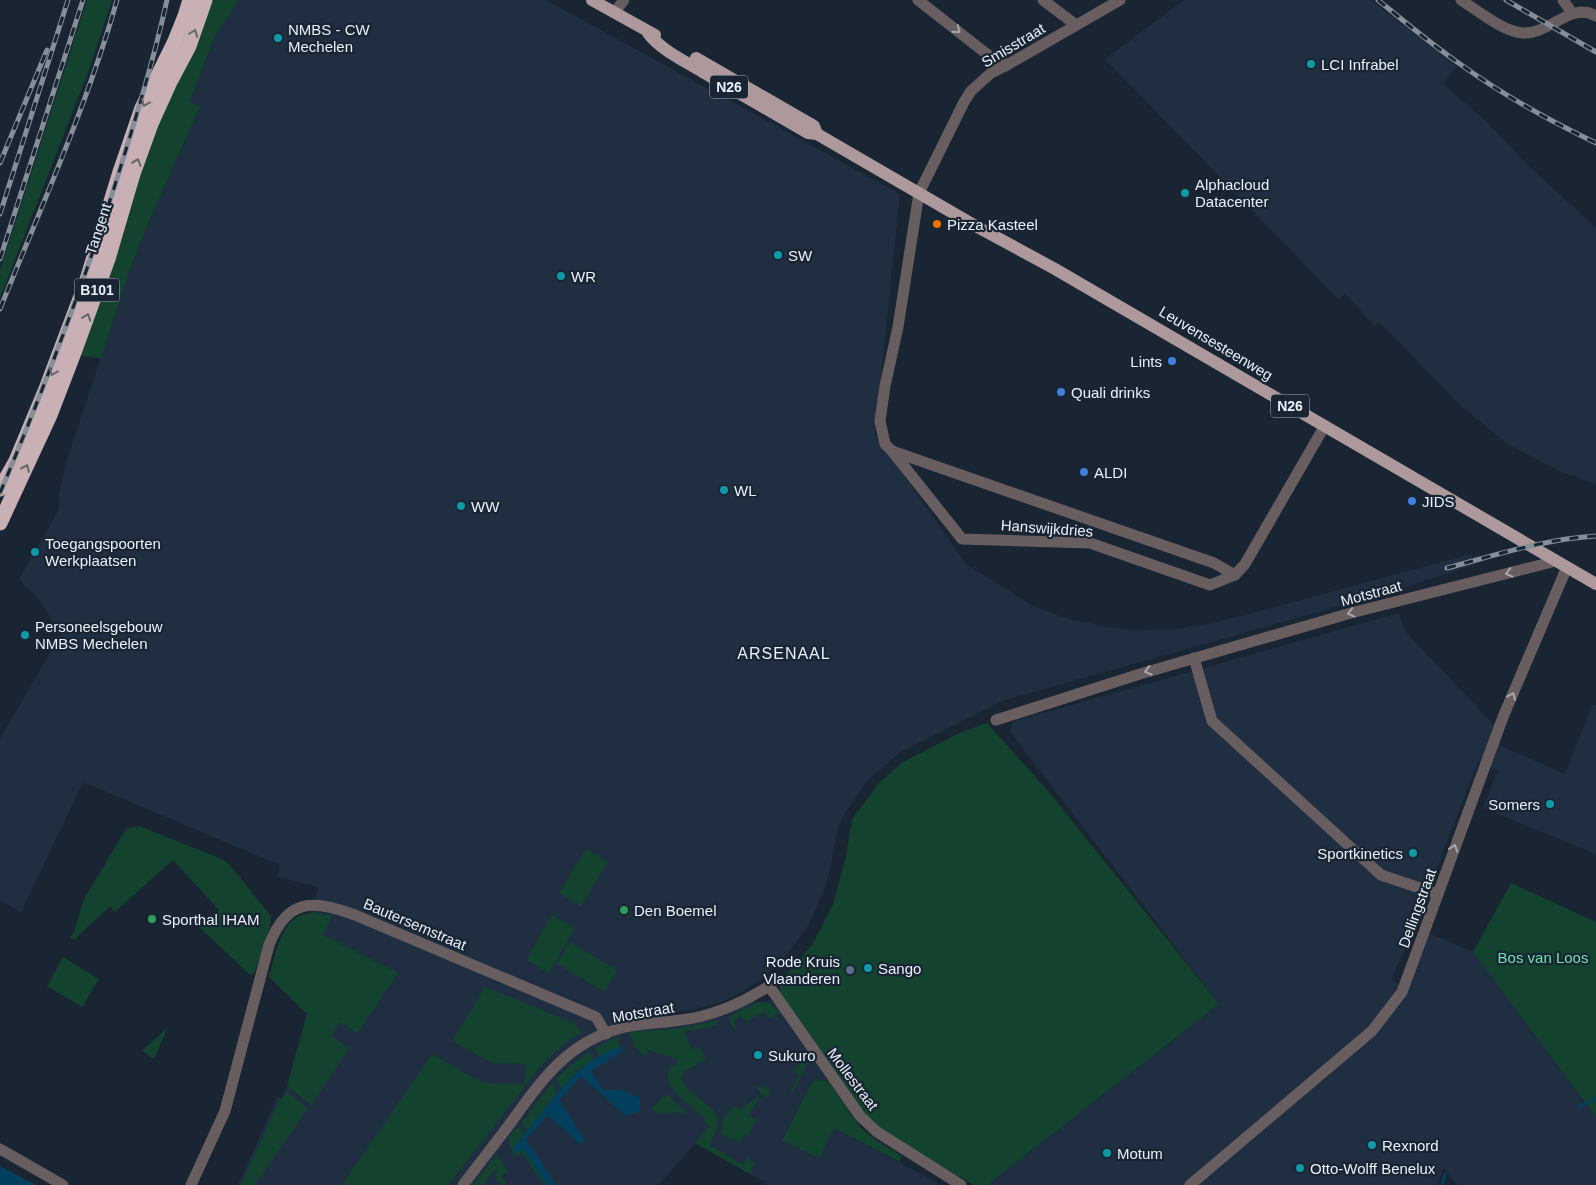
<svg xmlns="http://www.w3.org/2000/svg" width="1596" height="1185" font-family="Arial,sans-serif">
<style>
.built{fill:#1f2f41}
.green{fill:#13422f}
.water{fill:#03405d}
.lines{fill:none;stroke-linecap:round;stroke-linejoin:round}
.stream{stroke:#03405d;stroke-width:3}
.minor{stroke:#685e60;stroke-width:11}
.major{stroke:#ad999c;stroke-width:12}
.highway{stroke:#c8b0b4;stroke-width:15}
.rail-casing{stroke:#858e99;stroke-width:5}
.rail{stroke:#192532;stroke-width:3;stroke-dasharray:9;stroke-linecap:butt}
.oneway{stroke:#a8a7ac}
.oneway2{stroke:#68646c}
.culture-dot{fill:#0f9aa8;stroke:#192532;stroke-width:2}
.food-dot{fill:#e8710a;stroke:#192532;stroke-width:2}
.shop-dot{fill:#3f7fe0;stroke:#192532;stroke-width:2}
.leisure-dot{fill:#2e9e5b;stroke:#192532;stroke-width:2}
.service-dot{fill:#5c6f8a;stroke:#192532;stroke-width:2}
.labels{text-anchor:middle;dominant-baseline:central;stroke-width:4.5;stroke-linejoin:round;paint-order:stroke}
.shield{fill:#192532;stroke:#aab3bd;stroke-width:1}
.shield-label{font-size:14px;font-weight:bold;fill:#e8f0f9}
.poi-label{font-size:15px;fill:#e8f0f9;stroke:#192532;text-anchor:start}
.street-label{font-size:15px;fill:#e8f0f9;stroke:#192532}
.park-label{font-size:15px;fill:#73e0b0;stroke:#192532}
.neighbourhood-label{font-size:16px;letter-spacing:1px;fill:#e8f0f9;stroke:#192532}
</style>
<rect width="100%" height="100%" fill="#192532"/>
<!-- built -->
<g class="built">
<polygon points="239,0 546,0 900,194 875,434 966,564 1035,607 1069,619 1107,627 1131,630 1176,629 1216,622 1257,612 1471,554 1474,565 1393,591 1005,700 899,753 868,780 845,813 838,827 829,874 822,895 808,926 788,953 765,976 744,991 724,1001 693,1010 647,1014 612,1021 626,1031 749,1003 770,1000 778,1007 829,1082 822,1080 810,1086 783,1141 834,1128 942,1185 763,1185 765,1182 695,1143 659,1185 238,1185 277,1098 283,1099 307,1014 269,977 282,936 297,917 313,912 318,887 278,877 280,865 83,782 21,913 0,900 0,739 61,634 37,597 24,586 19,579 59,509 59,494 65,466 131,267 147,226 200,107 190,103 214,38"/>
<polygon points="1184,0 1371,0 1457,67 1443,84 1487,122 1528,165 1596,228 1596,485 1557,470 1509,445 1461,406 1379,322 1375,326 1345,294 1338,299 1105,59"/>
<polygon points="1399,613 1405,631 1493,724 1501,746 1565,774 1593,704 1596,705 1596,854 1483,808 1498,770 1478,762 1431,883 1425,885 1420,898 1424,901 1408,943 1391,979 1404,989 1429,933 1473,952 1596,1117 1596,1185 1458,1185 1443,1168 1438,1185 987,1185 1219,1004 1010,732 1012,723 1018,720"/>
</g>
<!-- green -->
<g class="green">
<polygon points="87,0 112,0 89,70 0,298 0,270"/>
<path d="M 208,0 L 239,0 L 214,38 L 190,102 L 200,107 L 147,226 L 131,267 L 101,358 L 81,356 L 122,239 L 146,152 L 149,153 C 154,127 167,102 180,79 L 178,77 Z"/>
<polygon points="987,723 1049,792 1219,1004 987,1185 974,1185 898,1141 872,1122 855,1104 780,994 780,982 812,945 833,904 846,856 852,819 880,782 903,762 957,734"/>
<path d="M 139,826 L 222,859 L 229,864 L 271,916 C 271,932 259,958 254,974 L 250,975 L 199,927 L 219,910 L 173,860 L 115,912 L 110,906 L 74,940 L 70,938 L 74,931 L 84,899 L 126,829 Z"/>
<polygon points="586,849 608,862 581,906 559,893"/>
<polygon points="1511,883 1596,922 1596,1117 1473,952"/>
<path d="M 313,912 L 332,916 L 323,935 L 398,973 L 358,1033 L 340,1022 L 331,1036 L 349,1048 L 311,1105 L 287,1086 L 307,1014 L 269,977 C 275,958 279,928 297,917 C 301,914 308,914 313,912 Z"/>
<polygon points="552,915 575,928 549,973 526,960"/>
<polygon points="570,942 617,970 605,992 557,964"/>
<polygon points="63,957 99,979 82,1007 47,986"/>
<polygon points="485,987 576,1024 581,1033 568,1041 543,1063 448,1185 342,1185 432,1054 483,1083 524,1084 526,1064 492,1063 452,1041"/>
<polygon points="758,1002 769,1003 779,1012 770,1018 764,1013 759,1014 746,1022 742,1016 733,1021 737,1028 734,1029 730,1022 730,1016"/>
<path d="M 715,1021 L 718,1021 L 718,1025 L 684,1032 L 692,1050 L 699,1047 L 706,1059 L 684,1072 L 681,1079 C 697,1108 734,1103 709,1145 L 744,1165 L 748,1158 L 755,1162 L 750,1174 L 695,1143 L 710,1126 L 704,1121 L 704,1117 C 695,1109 670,1091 668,1080 C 667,1075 669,1070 671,1065 L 675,1066 L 678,1059 L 648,1050 L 646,1057 L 635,1048 L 629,1032 L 681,1028 Z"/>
<polygon points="168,1027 154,1059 142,1051"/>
<polygon points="616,1037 621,1046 599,1056 595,1049"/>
<polygon points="589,1052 594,1060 578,1070 561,1088 556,1079 571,1065"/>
<polygon points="805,1052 807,1063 793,1093 790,1092 799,1075 793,1071 799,1066 796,1058"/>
<polygon points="822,1080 829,1082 861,1128 877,1141 902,1156 900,1162 834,1128 819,1158 782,1141 810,1086 815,1081"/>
<polygon points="552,1083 557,1092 527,1131 522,1123"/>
<polygon points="761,1085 769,1088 770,1095 768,1098 761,1094 749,1116 756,1120 748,1136 744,1135 739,1143 721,1134 724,1117 736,1105 740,1110 761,1094 756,1086"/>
<polygon points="285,1091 308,1108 255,1185 241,1185 279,1101 277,1098 283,1099"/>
<polygon points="667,1094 688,1114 676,1112 655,1114 652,1108"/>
<path d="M 518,1126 L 524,1135 C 519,1140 511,1147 515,1153 L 523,1149 L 547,1185 L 544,1185 L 522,1153 L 515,1157 L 510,1148 L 509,1136 Z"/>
<polygon points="497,1155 508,1171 501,1176 507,1185 501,1185 496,1178 497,1167 483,1185 473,1185"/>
</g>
<!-- water -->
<g class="water">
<path d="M 620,1046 L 623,1051 L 591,1071 L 603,1090 L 622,1090 L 640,1098 L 640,1111 L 626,1116 L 581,1076 L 559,1100 L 585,1140 L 581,1145 L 548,1115 L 526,1139 L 555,1183 L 554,1185 L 547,1185 L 523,1149 L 515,1154 L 513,1149 C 520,1138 529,1129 537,1119 C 560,1089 583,1059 620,1046 Z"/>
<polygon points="0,1166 36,1185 0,1185"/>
</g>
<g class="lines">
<!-- stream -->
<g class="stream">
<polyline points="1579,1107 1596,1098"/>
<polyline points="1442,1185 1445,1174"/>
</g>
<!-- minor -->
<g class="minor">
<polyline points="918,0 992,58 1007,65"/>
<polyline points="1043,0 1076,25"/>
<path d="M 1461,0 C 1478,11 1504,32 1523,33 C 1550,34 1572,1 1596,16"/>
<polyline points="1563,0 1572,13"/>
<polyline points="614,13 624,0"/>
<polyline points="892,451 885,444 880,421 885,386 898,327 919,193 964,102 971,91 991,73 1007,65 1120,0"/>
<polyline points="1235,575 1210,585 1090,543 962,539 892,451 1214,563 1235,575 1245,564 1324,427"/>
<polyline points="1194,658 1212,721 1381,875 1438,894"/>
<polyline points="996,720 1140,674 1351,613 1556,561"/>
<polyline points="0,1149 63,1185"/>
<path d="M 191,1185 L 225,1111 L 269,945 C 288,897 313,900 355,915 L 596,1017 L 606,1034"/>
<path d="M 463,1185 C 478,1165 494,1145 509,1125 C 541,1081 566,1043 621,1028 C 640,1023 662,1023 681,1020 C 714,1016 742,1003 769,986 L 860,1116 L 877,1132 L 961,1185"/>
<polyline points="1190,1185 1372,1031 1402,992 1503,717 1567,567"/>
</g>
<!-- major -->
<g class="major">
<polyline points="592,0 655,35"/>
<path d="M 648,33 C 661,50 683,60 701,71 C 737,92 772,112 808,133 L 817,134 L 972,224 L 1055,269 L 1596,584"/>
<polyline points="696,58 814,126 817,134"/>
</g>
<!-- highway -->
<g class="highway">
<polyline points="0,489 16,461 46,389 86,283 120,172 142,108 175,41 185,16 190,0"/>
<polyline points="0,523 50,415 75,350 108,259 133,174 151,124 170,82 189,46 205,0"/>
</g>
<defs>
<g id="rail">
<path d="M 1378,0 C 1405,22 1431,44 1460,64 C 1503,95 1548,120 1596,143"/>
<polyline points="1506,0 1596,52"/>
<polyline points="0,163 47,50"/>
<polyline points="0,214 68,0"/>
<polyline points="0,259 83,0"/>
<path d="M 0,309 C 41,207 87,106 117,0"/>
<path d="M 0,493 C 43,391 81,291 115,185 C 134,124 153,63 167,0"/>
<path d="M 1447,568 C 1496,555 1545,539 1596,536"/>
</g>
</defs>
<!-- rail casing -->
<use href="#rail" class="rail-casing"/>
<!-- rail -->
<use href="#rail" class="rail"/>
</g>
<!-- one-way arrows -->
<defs><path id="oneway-chevron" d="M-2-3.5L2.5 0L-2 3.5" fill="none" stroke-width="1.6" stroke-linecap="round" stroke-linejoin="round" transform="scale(1.25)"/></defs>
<g class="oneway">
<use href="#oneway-chevron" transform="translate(957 30) rotate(39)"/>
<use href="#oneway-chevron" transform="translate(1509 573) rotate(166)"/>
<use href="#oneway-chevron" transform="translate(1351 613) rotate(165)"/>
<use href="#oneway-chevron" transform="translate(1148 671) rotate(164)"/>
<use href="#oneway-chevron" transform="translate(1512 696) rotate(-67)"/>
<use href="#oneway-chevron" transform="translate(1454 848) rotate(-70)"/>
</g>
<g class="oneway2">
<use href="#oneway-chevron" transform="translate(194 33) rotate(-69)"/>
<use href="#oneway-chevron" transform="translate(145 103) rotate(113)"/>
<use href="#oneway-chevron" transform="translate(137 162) rotate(-71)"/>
<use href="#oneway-chevron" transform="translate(87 317) rotate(-70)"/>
<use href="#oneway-chevron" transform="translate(53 372) rotate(111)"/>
<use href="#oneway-chevron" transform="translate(26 468) rotate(-66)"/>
</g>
<!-- markers -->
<g class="culture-dot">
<circle cx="278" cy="38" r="5"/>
<circle cx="1311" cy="64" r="5"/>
<circle cx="1185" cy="193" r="5"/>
<circle cx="778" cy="255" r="5"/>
<circle cx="561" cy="276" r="5"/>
<circle cx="724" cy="490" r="5"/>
<circle cx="461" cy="506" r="5"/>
<circle cx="35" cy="552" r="5"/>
<circle cx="25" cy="635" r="5"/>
<circle cx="1550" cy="804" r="5"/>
<circle cx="1413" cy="853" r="5"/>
<circle cx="868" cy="968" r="5"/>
<circle cx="758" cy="1055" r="5"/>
<circle cx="1372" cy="1145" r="5"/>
<circle cx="1107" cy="1153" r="5"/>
<circle cx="1300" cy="1168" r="5"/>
</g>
<circle class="food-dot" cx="937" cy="224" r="5"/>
<g class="shop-dot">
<circle cx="1172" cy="361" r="5"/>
<circle cx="1061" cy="392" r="5"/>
<circle cx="1084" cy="472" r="5"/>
<circle cx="1412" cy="501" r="5"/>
</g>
<g class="leisure-dot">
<circle cx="624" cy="910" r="5"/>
<circle cx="152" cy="919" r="5"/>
</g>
<circle class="service-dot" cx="850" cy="970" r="5"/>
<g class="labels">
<!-- shield labels -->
<g class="shield">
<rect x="710" y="75.5" width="38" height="23" rx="4"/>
<rect x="74.5" y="278.5" width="45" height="23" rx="4"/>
<rect x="1271" y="394.5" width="38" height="23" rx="4"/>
</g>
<g class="shield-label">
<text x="729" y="87">N26</text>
<text x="97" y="290">B101</text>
<text x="1290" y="406">N26</text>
</g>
<!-- poi labels -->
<g class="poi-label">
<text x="288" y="29">NMBS - CW<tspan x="288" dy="17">Mechelen</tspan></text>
<text x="1321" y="64">LCI Infrabel</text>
<text x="1195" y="184">Alphacloud<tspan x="1195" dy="17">Datacenter</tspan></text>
<text x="947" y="224">Pizza Kasteel</text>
<text x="788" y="255">SW</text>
<text x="571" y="276">WR</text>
<text x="1162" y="361" text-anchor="end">Lints</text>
<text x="1071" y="392">Quali drinks</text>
<text x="1094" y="472">ALDI</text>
<text x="734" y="490">WL</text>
<text x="1422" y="501">JIDS</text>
<text x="471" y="506">WW</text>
<text x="45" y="543">Toegangspoorten<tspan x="45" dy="17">Werkplaatsen</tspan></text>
<text x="35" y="626">Personeelsgebouw<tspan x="35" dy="17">NMBS Mechelen</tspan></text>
<text x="1540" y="804" text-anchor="end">Somers</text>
<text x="1403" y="853" text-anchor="end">Sportkinetics</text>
<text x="634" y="910">Den Boemel</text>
<text x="162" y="919">Sporthal IHAM</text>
<text x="840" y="961" text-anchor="end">Rode Kruis<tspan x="840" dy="17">Vlaanderen</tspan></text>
<text x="878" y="968">Sango</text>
<text x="768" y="1055">Sukuro</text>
<text x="1382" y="1145">Rexnord</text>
<text x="1117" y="1153">Motum</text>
<text x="1310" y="1168">Otto-Wolff Benelux</text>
</g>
<!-- street labels -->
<g class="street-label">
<text transform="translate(1013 45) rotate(-31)">Smisstraat</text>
<text transform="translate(98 229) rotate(-72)">Tangent</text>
<text transform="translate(1216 343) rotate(31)">Leuvensesteenweg</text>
<text transform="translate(1047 528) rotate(4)">Hanswijkdries</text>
<text transform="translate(1371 593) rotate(-15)">Motstraat</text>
<text transform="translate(1417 908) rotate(-70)">Dellingstraat</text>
<text transform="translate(415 924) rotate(23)">Bautersemstraat</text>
<text transform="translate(643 1012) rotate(-10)">Motstraat</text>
<text transform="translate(853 1079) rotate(53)">Mollestraat</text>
</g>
<!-- park labels -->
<g class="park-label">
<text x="1543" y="957">Bos van Loos</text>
</g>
<!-- neighbourhood labels -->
<g class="neighbourhood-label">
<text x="784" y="653">ARSENAAL</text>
</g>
</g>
</svg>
